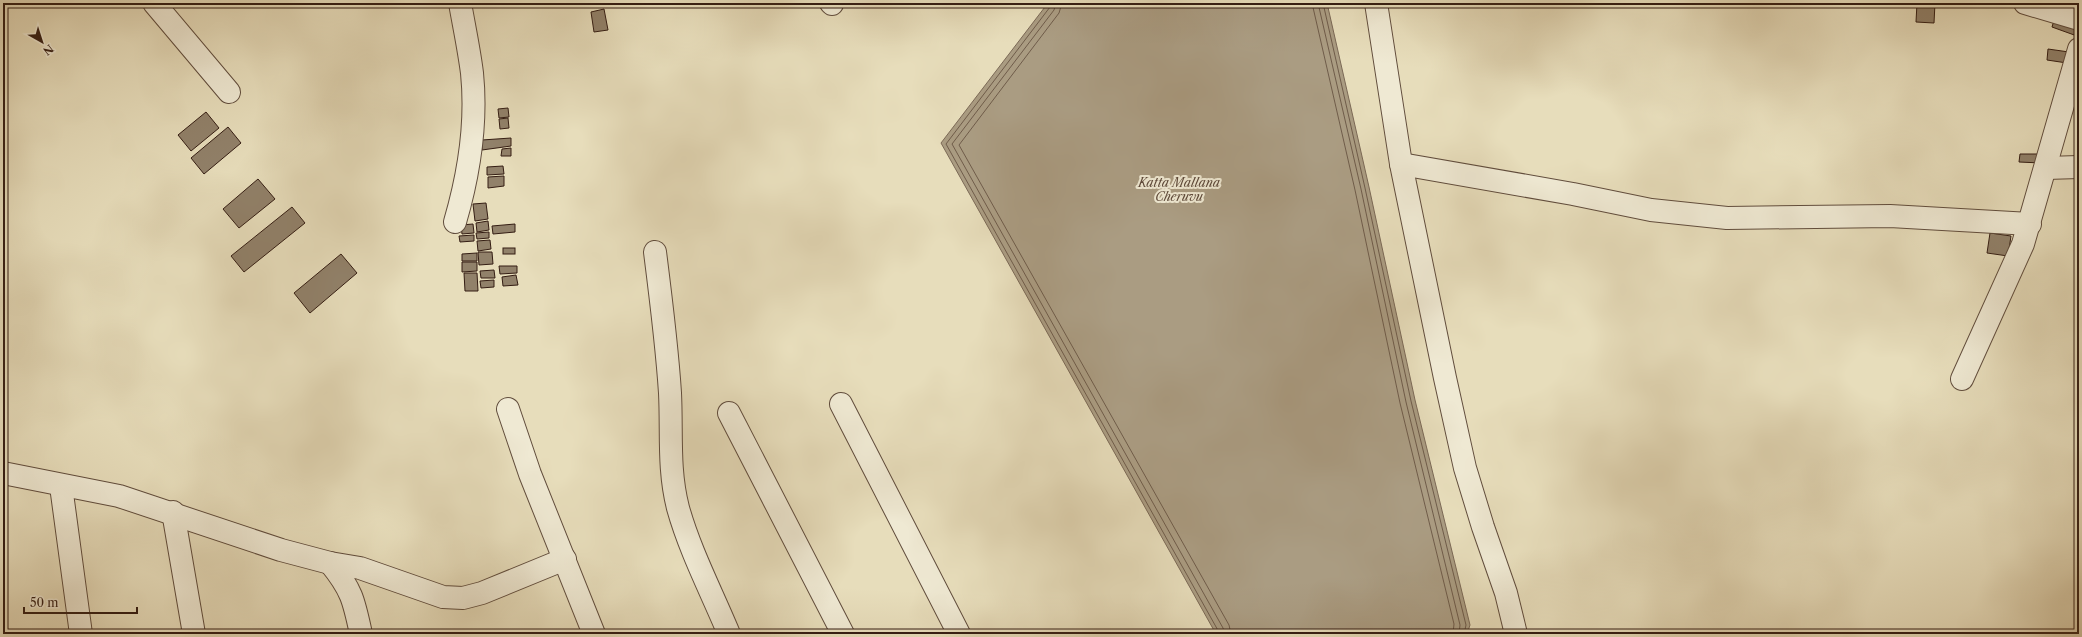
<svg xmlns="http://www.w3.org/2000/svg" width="2082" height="637" font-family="'Libre Caslon Text',serif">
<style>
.water{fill:#aa9c82;stroke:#7b6956}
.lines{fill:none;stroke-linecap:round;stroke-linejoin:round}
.shore{stroke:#6f5c4a;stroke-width:1}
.building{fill:#91816a;stroke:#341d13}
.minor-casing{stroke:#614d3d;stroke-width:24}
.minor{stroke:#efe9d3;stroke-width:22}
.labels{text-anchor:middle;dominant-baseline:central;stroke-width:4;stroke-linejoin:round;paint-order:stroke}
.water-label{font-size:12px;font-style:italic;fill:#5d493a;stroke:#efe9d3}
</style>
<rect width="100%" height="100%" fill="#e7ddbb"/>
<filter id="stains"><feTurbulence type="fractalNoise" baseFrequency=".005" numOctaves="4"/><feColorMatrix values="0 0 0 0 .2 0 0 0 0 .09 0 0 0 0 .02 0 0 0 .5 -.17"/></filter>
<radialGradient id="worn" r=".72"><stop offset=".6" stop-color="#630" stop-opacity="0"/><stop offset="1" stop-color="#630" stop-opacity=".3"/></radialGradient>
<!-- water -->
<polygon class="water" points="1048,3 1327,3 1369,187 1415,400 1470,625 1467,634 1216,634 941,143"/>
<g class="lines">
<!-- shore -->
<g class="shore">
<polyline points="1051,3 1050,7 946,144 1220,634"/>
<polyline points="1056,3 1054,10 952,144 1223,628 1225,634"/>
<polyline points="1062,3 1059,13 959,145 1229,625 1231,634"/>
<polyline points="1312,3 1355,190 1400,403 1454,624 1453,634"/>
<polyline points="1318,3 1361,189 1406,402 1460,625 1459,634"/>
<polyline points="1323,3 1365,188 1411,401 1466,625 1464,634"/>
</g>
</g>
<!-- building -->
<g class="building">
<polygon points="1917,3 1935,3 1934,23 1916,22"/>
<polygon points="604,9 608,30 594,32 591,12"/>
<polygon points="2055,17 2079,25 2077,36 2052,27"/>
<polygon points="2048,49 2069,52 2067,63 2047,60"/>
<polygon points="508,108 509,117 499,118 498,109"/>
<polygon points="206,112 219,128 191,151 178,135"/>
<polygon points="508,118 509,128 500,129 499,119"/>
<polygon points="228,127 241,143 204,174 191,158"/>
<polygon points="511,138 511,146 482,150 482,140"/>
<polygon points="511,148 511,156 501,156 502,149"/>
<polygon points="2020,154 2042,154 2041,163 2019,162"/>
<polygon points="503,166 504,174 487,175 487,167"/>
<polygon points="504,176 504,186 488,188 488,177"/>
<polygon points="258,179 275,199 239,228 223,209"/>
<polygon points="486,203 488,219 475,221 473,204"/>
<polygon points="292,207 305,223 244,272 231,256"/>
<polygon points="488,221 489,230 477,232 476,223"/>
<polygon points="473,224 474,233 462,234 461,225"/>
<polygon points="515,224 515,232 493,234 492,226"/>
<polygon points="489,232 489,238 477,239 476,233"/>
<polygon points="1990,233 2011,236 2008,256 1987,253"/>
<polygon points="474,235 474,241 460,242 459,236"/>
<polygon points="490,240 491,249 478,251 477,241"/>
<rect x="503" y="248" width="12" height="6"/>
<polygon points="478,252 492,252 493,264 479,265"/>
<polygon points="477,253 477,261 462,261 462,254"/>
<polygon points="341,254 357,273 310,313 294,293"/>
<polygon points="462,262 477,262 477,271 462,272"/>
<polygon points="499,266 517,266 517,273 500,274"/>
<polygon points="494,270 495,278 481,278 480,271"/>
<polygon points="464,273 477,273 478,291 465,291"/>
<polygon points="516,275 518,285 503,286 502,277"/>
<polygon points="494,280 494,287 481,288 480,281"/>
</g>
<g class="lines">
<defs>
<g id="minor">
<polyline points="154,3 229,92"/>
<polyline points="831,3 832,4"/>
<polyline points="1376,3 1401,164 1445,378 1465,468 1483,527 1506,593 1516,634"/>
<polyline points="2025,3 2079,19"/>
<polyline points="1401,164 1573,194 1651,210 1727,218 1890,216 2030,224"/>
<polyline points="2046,168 2079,167"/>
<path d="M 455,222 C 469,174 477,122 472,73 C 469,49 464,26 460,3"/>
<path d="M 655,252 C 661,299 667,346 670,393 C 672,433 668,469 678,508 C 690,551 712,593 729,634"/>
<polyline points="1962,379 2023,244 2079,49"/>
<polyline points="841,404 959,634"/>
<polyline points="508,409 530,474 594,634"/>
<polyline points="729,413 843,634"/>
<polyline points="3,473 119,496 281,550 330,563 360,568 443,597 463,598 482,593 565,559"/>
<polyline points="61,486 81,634"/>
<polyline points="173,512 194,634"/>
<path d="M 330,563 C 352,590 354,601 361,634"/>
</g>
</defs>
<!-- minor casing -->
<use href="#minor" class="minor-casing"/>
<!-- minor -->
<use href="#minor" class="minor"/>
</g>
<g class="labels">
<!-- water labels -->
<g class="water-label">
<text x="1179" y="182">Katta Mallana<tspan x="1179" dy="14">Cheruvu</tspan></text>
</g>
</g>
<!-- margin -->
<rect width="2082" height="637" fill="none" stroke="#e7ddbb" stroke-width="16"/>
<rect x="4" y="4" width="2074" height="629" fill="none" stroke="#341d13" stroke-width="2"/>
<rect x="8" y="8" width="2066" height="621" fill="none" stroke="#341d13"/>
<!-- north arrow -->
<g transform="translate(42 42) rotate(141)" stroke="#efe9d3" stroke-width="3" paint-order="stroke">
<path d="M0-3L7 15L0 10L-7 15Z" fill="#341d13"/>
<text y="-6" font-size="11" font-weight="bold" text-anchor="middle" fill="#341d13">N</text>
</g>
<!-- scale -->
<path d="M24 607v6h113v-6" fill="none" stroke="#341d13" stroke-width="2"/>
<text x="30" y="607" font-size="12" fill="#341d13" stroke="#efe9d3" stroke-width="3" paint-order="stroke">50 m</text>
<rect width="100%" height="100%" filter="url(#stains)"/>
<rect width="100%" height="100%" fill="url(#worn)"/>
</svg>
